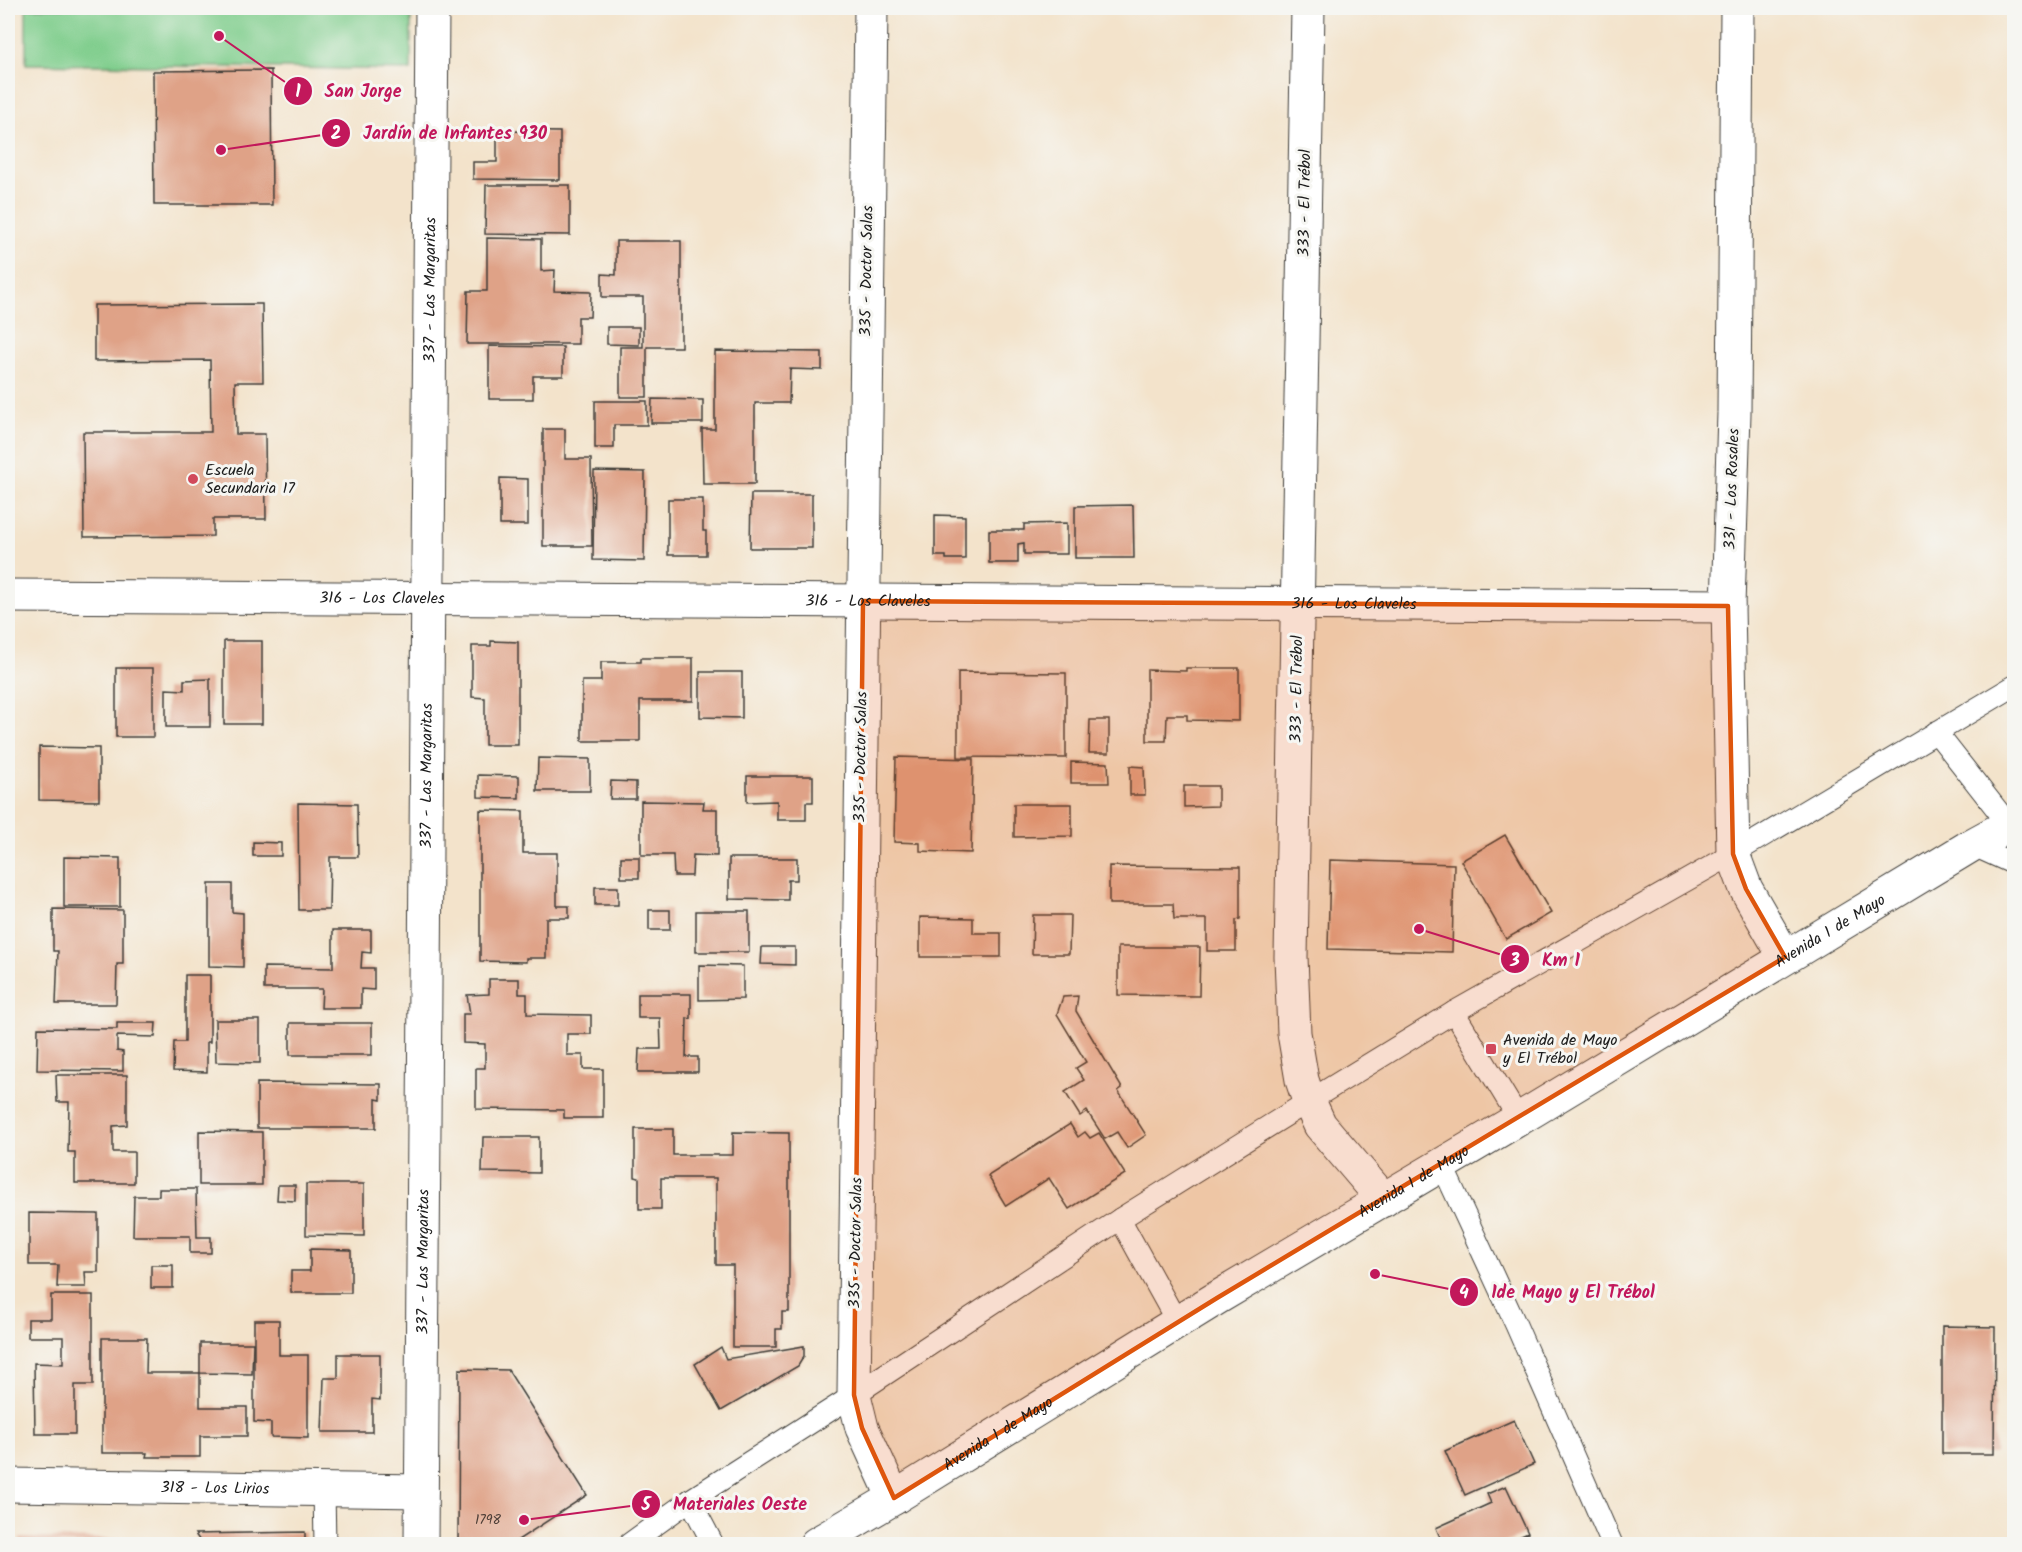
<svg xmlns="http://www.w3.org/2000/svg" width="2022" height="1552" font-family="Kalam,sans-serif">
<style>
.green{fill:#80ce8d;stroke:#4e7554;stroke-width:1.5}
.building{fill:#dfa287}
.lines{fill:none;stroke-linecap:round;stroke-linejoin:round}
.service-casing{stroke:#3c3a36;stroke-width:23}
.minor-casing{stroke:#3c3a36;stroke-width:35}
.secondary-casing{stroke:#3c3a36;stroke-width:35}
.service{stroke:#fff;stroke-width:21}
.minor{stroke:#fff;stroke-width:33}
.secondary{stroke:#fff;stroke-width:33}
.marked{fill:#de560d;fill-opacity:0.2;stroke:#de560d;stroke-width:4.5;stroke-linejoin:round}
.poi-dot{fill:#d1495b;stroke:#f6f6f2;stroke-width:2}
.labels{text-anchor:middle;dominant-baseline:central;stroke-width:6;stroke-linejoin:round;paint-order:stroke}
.number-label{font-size:14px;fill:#4d3e37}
.street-label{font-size:16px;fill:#1c1c1c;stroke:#f6f6f2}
.poi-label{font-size:16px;fill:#1c1c1c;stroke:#f6f6f2;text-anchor:start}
.leader{fill:none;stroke:#c2185b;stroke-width:2}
.callout-dot{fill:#c2185b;stroke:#f6f6f2;stroke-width:2}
.mark-label{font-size:18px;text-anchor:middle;font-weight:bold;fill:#fff}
.callout-label{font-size:18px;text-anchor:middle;font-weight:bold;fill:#c2185b;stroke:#f6f6f2;stroke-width:6;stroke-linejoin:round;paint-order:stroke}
</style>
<rect width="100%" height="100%" fill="#f6f6f2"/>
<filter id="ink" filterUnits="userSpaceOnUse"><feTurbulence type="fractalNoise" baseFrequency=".0167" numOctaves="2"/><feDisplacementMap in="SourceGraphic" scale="12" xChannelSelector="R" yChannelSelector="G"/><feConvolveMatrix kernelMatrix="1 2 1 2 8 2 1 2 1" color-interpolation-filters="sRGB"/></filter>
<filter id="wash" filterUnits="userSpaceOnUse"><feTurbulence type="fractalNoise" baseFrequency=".008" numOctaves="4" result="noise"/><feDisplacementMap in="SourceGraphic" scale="24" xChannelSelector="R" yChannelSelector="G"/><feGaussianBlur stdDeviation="1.35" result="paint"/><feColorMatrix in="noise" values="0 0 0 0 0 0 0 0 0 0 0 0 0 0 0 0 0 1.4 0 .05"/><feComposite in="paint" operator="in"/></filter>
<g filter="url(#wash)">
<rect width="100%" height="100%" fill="#f3e3cb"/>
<!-- green -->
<polygon class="green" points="26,8 411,8 411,70 26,64"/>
<g id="blocks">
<!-- building -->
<g class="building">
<polygon points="271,70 272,205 154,205 153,71"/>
<polygon points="497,131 560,132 560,180 473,179 473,162 497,162"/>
<polygon points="486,185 570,185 570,235 485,234"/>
<polygon points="487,238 541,239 541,271 555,270 554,291 591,292 590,317 578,317 578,344 467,344 468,291 487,291"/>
<polygon points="616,241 681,241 681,347 647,347 647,397 620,397 620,347 643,347 643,297 602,297 602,274 616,275"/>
<polygon points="262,304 263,382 235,382 236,434 265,434 266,519 213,519 213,536 84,537 83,432 211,432 210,360 94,361 94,305"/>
<polygon points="607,327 639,327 639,345 607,344"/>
<polygon points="489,346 563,347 563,376 533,376 533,399 489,399"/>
<polygon points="715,351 822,352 822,370 790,369 789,403 755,403 755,484 703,484 702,429 715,429"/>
<polygon points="652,399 703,400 703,423 651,423"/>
<polygon points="595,401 647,401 647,425 614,425 614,448 595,448"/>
<polygon points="543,429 565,429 565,459 591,459 592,546 543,546"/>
<polygon points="594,471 645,472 644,561 593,560"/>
<polygon points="500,478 528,479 528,525 500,525"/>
<polygon points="751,494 812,494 812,548 750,548"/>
<polygon points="668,499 703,499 703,531 706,531 706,555 668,555"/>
<polygon points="1133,505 1134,558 1075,558 1075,506"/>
<polygon points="935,515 965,516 965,559 946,559 946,556 935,556"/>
<polygon points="1067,523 1067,554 1024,554 1024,543 1018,544 1018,563 989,563 989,530 1024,530 1024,524"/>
<rect x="224" y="641" width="38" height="83"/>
<polygon points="491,641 518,642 518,745 485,745 485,698 472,697 472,646 491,646"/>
<polygon points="641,658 693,658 693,701 640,701 640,741 582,741 582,681 601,681 601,662 641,662"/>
<rect x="116" y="668" width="37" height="69"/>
<polygon points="1186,668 1239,668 1239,721 1187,720 1187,715 1167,715 1166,741 1147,741 1147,670 1186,671"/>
<polygon points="700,672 742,672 742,718 700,717"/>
<polygon points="958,672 1066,673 1066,758 958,757"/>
<polygon points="210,679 210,727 166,727 166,689 184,690 184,680"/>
<polygon points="1090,720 1109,720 1109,753 1089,753"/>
<polygon points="39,747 99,748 99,801 39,800"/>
<polygon points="896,757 973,759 971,853 920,851 920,843 894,842"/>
<polygon points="538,758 590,759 590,791 537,791"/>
<polygon points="1071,762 1108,763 1109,783 1071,783"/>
<polygon points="1130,766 1144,767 1145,795 1130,795"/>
<polygon points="478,775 519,776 519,798 478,797"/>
<polygon points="747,776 813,776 813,802 806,802 806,820 777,820 777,801 747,802"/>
<polygon points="611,781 636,782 636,799 610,799"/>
<polygon points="1184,786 1218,786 1218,806 1184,807"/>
<polygon points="641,801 704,802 703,809 717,809 717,856 693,855 692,876 674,876 673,855 641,855"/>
<polygon points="298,803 357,804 358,857 330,857 329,910 299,910"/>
<polygon points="1014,804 1072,804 1072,836 1014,837"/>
<polygon points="480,810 523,811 523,853 557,853 557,906 569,906 569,918 546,918 546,958 526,958 526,962 480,961"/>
<polygon points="1505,835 1551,913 1506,939 1461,861"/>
<polygon points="253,842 281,843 281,856 253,856"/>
<polygon points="64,857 120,858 120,907 64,907"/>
<rect x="621" y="857" width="18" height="21"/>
<polygon points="729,858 797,858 797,880 788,880 788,900 729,899"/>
<polygon points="1330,860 1454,864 1452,952 1328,949"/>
<polygon points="1109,866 1240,867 1240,919 1236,920 1236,951 1207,951 1207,919 1174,919 1173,904 1109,904"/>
<polygon points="209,884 232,884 232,912 243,913 243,967 209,966"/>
<rect x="595" y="887" width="23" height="18"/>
<polygon points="53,909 123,910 123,964 117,964 116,1004 56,1004 58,951 53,951"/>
<rect x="649" y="910" width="21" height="20"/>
<rect x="696" y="911" width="53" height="41"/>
<polygon points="1033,915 1070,915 1069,954 1032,954"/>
<polygon points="920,917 973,918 973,933 1001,933 1001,957 920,957"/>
<polygon points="333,930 371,930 371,953 362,952 361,968 374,968 374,990 361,989 361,1008 321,1008 322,989 264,989 264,967 333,968"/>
<polygon points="762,947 795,947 795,965 761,964"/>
<polygon points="1118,947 1200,947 1199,996 1118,995"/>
<polygon points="699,965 743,966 743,999 699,1000"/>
<polygon points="185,975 210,975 210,1042 207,1042 207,1072 173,1071 174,1042 185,1042"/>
<polygon points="489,979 519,979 519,994 527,994 527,1014 591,1015 591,1034 567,1034 567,1055 583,1055 583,1069 603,1069 603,1118 564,1118 564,1110 476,1109 476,1068 485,1068 485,1044 463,1043 463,1014 470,1014 467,995 489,994"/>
<polygon points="638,994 691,994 691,1019 687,1018 686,1057 698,1057 698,1072 638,1072 639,1049 661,1049 660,1018 638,1018"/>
<polygon points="1078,996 1076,1011 1122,1088 1118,1091 1146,1135 1127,1148 1117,1132 1105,1139 1087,1111 1080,1116 1065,1092 1084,1080 1076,1068 1086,1062 1057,1014 1063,997"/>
<polygon points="215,1020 260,1020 260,1063 216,1062"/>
<polygon points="117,1023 156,1023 155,1037 117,1036 117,1051 123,1052 123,1071 37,1070 38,1028 117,1029"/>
<rect x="290" y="1023" width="82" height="32"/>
<polygon points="56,1075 127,1075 127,1125 113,1126 113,1152 134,1152 134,1183 75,1183 75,1152 68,1152 69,1102 57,1102"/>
<polygon points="257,1083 381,1084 381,1100 376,1099 376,1128 257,1128"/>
<polygon points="1070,1124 1078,1137 1085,1132 1090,1138 1099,1133 1125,1174 1069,1209 1049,1178 1006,1206 988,1176"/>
<polygon points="635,1129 673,1129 673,1155 733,1155 733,1132 789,1133 789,1312 782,1312 782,1329 776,1329 776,1347 733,1347 733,1265 716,1265 716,1178 661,1178 661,1209 639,1209 639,1178 635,1177"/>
<polygon points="199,1131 262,1132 262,1185 199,1185"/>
<polygon points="483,1137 539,1137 539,1173 482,1172"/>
<polygon points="306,1184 364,1184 364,1236 306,1235"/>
<polygon points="278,1185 295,1185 295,1201 277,1200"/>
<polygon points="159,1189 196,1189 197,1237 211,1237 211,1253 190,1253 190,1236 133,1236 134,1196 159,1196"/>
<polygon points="29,1213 98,1214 98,1272 85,1272 86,1287 57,1287 58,1265 29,1265"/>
<polygon points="310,1249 351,1250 351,1293 291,1293 291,1271 310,1271"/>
<rect x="151" y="1265" width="22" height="23"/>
<polygon points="51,1295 93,1295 93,1385 75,1385 75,1434 35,1434 34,1363 63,1364 63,1337 28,1337 28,1319 51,1319"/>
<polygon points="254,1320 279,1320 279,1355 308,1355 308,1438 271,1437 271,1423 254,1422"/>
<polygon points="1942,1326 1995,1327 1994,1454 1942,1454"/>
<polygon points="102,1338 147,1338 146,1373 200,1373 200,1407 247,1407 247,1436 200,1436 200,1457 146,1457 147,1453 102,1453"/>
<polygon points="200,1343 253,1343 252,1374 200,1373"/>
<polygon points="804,1346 804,1356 798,1366 721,1411 695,1364 721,1347 726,1359"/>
<polygon points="338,1354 380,1354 380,1400 372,1399 372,1432 322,1432 324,1378 338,1378"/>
<polygon points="459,1369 508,1370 587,1495 512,1544 458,1544"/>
<polygon points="1514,1420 1534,1464 1465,1495 1445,1451"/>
<polygon points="1506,1486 1528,1533 1503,1544 1443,1544 1436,1528 1491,1503 1487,1494"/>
<polygon points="305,1532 305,1544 202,1544 195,1534"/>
<polygon points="20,1538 131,1539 131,1544 20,1544"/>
</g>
</g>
</g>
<g filter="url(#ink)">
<use href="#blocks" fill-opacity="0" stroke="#3c3a36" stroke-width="1.5"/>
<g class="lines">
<defs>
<g id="service">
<polyline points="1936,732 2009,825"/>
<polyline points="1972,845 2014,864"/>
<polyline points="1454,1012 1519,1119"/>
<polyline points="1442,1165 1516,1325 1612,1544"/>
<polyline points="1120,1219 1177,1322"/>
<polyline points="324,1490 325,1544"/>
<polyline points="690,1500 713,1544"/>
<polyline points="629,1544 690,1500 854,1395 1120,1219 1309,1101 1454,1012 1733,854 2014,686"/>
</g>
<g id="minor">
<polyline points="871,8 854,1395 862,1428 894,1498"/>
<polyline points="1308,8 1291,957 1294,1033 1302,1080 1309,1101 1320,1125 1384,1200"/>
<polyline points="1737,8 1734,413 1728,606 1733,854 1746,889 1785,957"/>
<path id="s1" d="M 8,596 L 1728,606"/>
<path id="s2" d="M 8,1485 L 421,1491"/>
<path id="s3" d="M 421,1544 L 432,8"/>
</g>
<g id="secondary">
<path id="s4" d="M 816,1544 L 894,1498 L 1217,1298 L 1534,1110 L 1972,845 L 2014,822"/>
</g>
</defs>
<!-- service casing -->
<use href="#service" class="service-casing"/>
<!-- minor casing -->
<use href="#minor" class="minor-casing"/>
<!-- secondary casing -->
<use href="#secondary" class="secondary-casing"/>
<!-- service -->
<use href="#service" class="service"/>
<!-- minor -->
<use href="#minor" class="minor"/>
<!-- secondary -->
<use href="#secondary" class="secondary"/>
</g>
</g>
<!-- marked area -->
<path class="marked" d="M 863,601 L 1728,606 L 1733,854 L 1746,889 L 1785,957 L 1217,1298 L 894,1498 L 862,1428 L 854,1395 Z"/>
<!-- markers -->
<g class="poi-dot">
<circle cx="193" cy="479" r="6"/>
<rect x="1485" y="1043" width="12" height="12" rx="3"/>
</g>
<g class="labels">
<!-- number labels -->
<g class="number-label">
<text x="488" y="1520">1798</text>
</g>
<!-- street labels -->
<g class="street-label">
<text transform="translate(1305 203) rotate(-89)">333 - El Trébol</text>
<text transform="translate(867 271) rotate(-89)">335 - Doctor Salas</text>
<text stroke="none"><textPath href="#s3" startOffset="1254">337 - Las Margaritas</textPath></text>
<text transform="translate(1732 489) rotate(-88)">331 - Los Rosales</text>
<text stroke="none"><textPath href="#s1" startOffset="374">316 - Los Claveles</textPath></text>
<text stroke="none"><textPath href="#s1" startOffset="860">316 - Los Claveles</textPath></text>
<text stroke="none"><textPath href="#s1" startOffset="1346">316 - Los Claveles</textPath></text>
<text transform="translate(1297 689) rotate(-89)">333 - El Trébol</text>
<text transform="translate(861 757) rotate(-89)">335 - Doctor Salas</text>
<text stroke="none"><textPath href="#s3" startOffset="768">337 - Las Margaritas</textPath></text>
<text stroke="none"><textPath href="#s4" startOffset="1185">Avenida 1 de Mayo</textPath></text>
<text stroke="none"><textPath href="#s4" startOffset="699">Avenida 1 de Mayo</textPath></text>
<text transform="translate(856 1243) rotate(-89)">335 - Doctor Salas</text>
<text stroke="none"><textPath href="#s3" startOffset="282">337 - Las Margaritas</textPath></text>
<text stroke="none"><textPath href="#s4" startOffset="213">Avenida 1 de Mayo</textPath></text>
<text stroke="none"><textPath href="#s2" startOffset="207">318 - Los Lirios</textPath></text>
</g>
<!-- poi labels -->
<g class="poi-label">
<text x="205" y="470">Escuela<tspan x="205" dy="18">Secundaria 17</tspan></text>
<text x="1503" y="1040">Avenida de Mayo<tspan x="1503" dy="18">y El Trébol</tspan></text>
</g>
</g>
<!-- callouts -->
<path class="leader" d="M219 36L298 91M221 150L336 133M1419 929L1515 959M1375 1274L1464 1292M524 1520L646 1504"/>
<g class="callout-dot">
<circle cx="219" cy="36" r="6"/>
<circle cx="221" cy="150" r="6"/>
<circle cx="1419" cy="929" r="6"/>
<circle cx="1375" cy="1274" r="6"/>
<circle cx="524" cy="1520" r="6"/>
<circle cx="298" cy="91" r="15"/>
<circle cx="336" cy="133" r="15"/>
<circle cx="1515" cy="959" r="15"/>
<circle cx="1464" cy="1292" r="15"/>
<circle cx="646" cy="1504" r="15"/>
</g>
<g class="mark-label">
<text x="298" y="97">1</text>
<text x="336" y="139">2</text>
<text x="1515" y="966">3</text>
<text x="1464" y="1298">4</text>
<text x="646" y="1510">5</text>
</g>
<g class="callout-label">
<text x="363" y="97">San Jorge</text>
<text x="455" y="139">Jardín de Infantes 930</text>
<text x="1561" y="966">Km 1</text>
<text x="1573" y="1298">1de Mayo y El Trébol</text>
<text x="740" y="1510">Materiales Oeste</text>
</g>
<!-- margin -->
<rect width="2022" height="1552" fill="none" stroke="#f6f6f2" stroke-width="30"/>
</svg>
